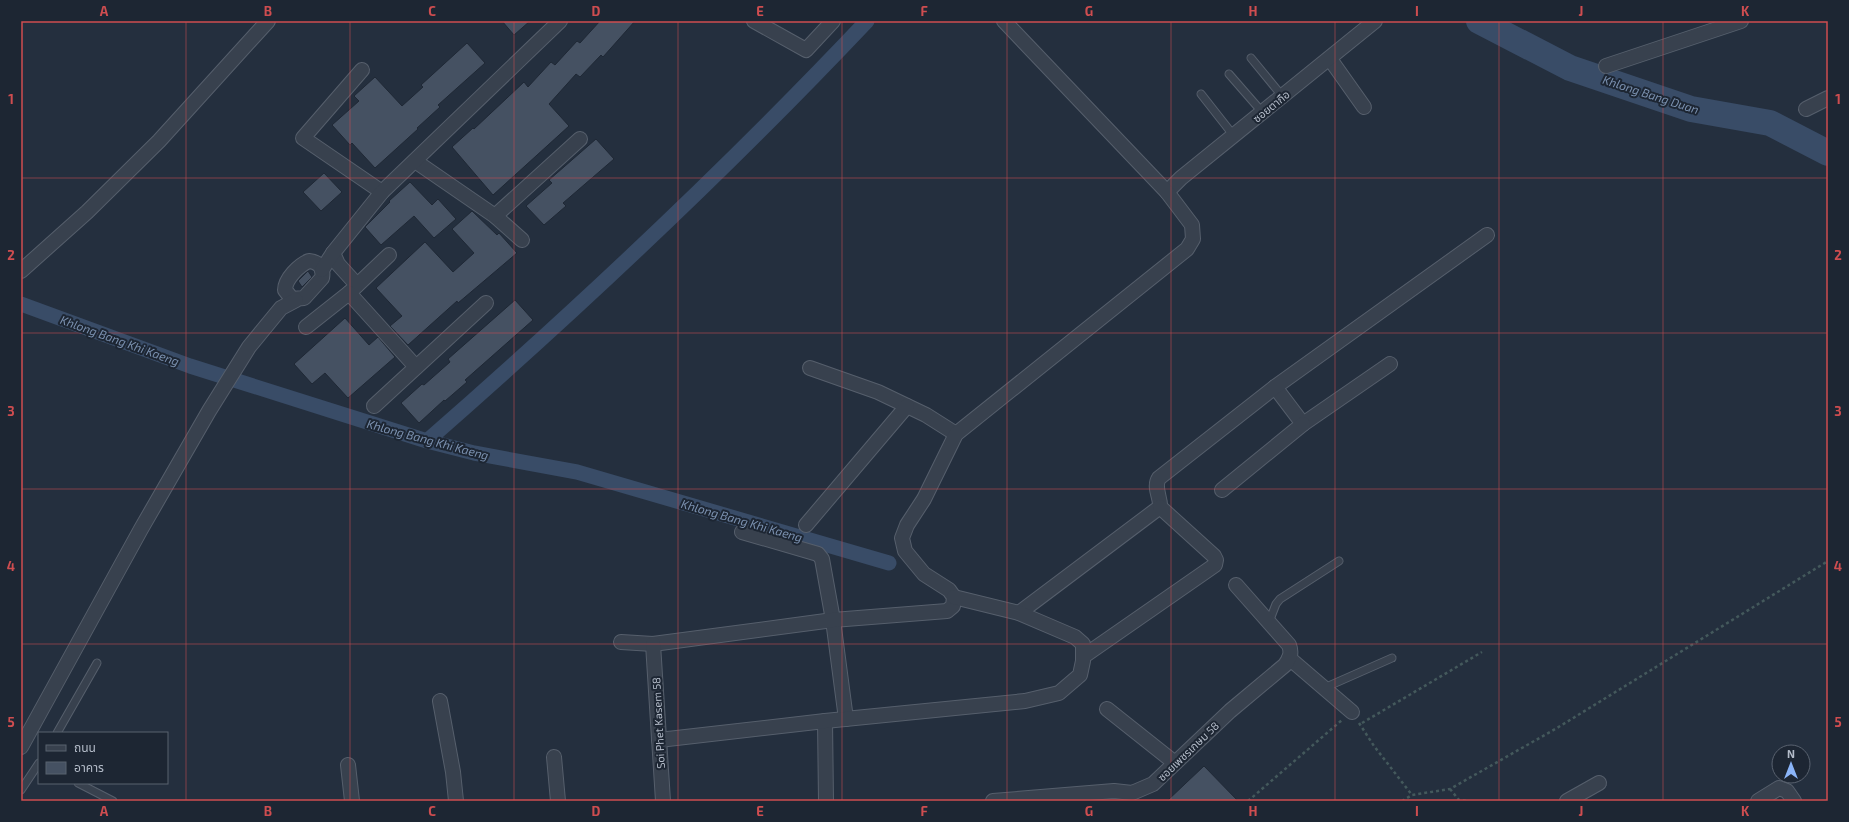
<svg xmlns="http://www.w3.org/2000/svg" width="1849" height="822" font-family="'Exo 2','Noto Sans Thai',sans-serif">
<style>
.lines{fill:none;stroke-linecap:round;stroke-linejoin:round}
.canal{stroke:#394c67;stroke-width:15}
.river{stroke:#394c67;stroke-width:26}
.building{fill:#455162;stroke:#1f2835}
.service-casing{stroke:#565f6c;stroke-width:9}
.minor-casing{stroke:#565f6c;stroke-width:16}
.path{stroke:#44595c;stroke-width:2.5;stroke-dasharray:3 3;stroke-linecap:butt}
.service{stroke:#38414e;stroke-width:7}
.minor{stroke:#38414e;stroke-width:14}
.grid{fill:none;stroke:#ce4d50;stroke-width:1;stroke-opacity:0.55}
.labels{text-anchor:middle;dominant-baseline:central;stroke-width:4;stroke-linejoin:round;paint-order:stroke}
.street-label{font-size:11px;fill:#b4bcc9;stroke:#1d2633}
.water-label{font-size:12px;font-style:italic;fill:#7c92b1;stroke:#1d2633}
.neatline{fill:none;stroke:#ce4d50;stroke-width:1.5}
.grid-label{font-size:13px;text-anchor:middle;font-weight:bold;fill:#ce4d50}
</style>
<rect width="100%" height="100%" fill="#242f3e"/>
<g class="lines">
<!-- canal -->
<g class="canal">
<polyline points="21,304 190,366 427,441 474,453 577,472 889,563"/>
<path d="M 427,441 C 579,308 728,168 867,21"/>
</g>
<!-- river -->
<polyline class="river" points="1479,21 1570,68 1691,109 1770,123 1828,153"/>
</g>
<!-- building -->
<g class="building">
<polygon points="502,21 530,21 514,35"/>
<polygon points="600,21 635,21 603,57 601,55 580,77 576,74 549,104 569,126 493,195 452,147 473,128 474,129 524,82 528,87 551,62 555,65 577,41 580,43"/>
<polygon points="467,43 485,63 438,105 440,107 417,128 418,129 375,168 352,143 350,145 332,125 359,101 354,96 375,77 402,106 423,87 421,85"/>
<polygon points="596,139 614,159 563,203 566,206 544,225 526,206 552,183 549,180"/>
<polygon points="324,173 342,192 321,211 303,192"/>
<polygon points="410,182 432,205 438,199 456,219 434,238 414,216 381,245 365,227 390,202 389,201"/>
<polygon points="472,211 497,235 499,233 517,253 458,303 457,301 408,345 390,326 402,316 376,288 425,242 453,272 474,253 452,229"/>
<polygon points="308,271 312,277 302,287 298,281"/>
<polygon points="515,300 533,320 465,380 467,382 445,401 444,400 419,423 401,403 422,384 424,385 450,362 448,359"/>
<polygon points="345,318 369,345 378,337 395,357 348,398 325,373 312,384 294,364"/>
<polygon points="1204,766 1238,801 1167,801"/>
</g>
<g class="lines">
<defs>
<g id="service">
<polyline points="1251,58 1283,97"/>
<polyline points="1229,74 1263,113"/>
<polyline points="1201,94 1234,136"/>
<polyline points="1269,622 1276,604 1280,599 1339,561"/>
<polyline points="1324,688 1392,658"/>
<polyline points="57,733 97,663"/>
<polyline points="78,783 113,801"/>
<polyline points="21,790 39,763"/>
</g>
<g id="minor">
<polyline points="754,21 806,50 833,21"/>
<polyline points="1330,59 1364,107"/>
<polyline points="1606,66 1741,21"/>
<polyline points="362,70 303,138 382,192"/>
<polyline points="1806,109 1828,98"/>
<polyline points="415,161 495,216 522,240"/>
<polyline points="1167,192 1181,178 1375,21"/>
<polyline points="495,216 580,139"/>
<polyline points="333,253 338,264 357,285"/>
<path d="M 309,261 C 319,262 324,268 322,278 L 304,298 L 292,299 L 285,290 C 285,279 299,265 309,261 Z"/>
<polyline points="322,270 333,253 382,192 560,21"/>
<polyline points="21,271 87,212 159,141 268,21"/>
<polyline points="349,293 389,255"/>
<polyline points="306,327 349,293 416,367"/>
<polyline points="810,368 878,392 926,415 956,434"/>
<polyline points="1275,387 1303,424 1390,364"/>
<polyline points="374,406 486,303"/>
<polyline points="1222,490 1303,424"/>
<polyline points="806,525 907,406"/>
<polyline points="742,532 818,554 822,559 833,620 846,719"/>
<path d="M 1019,613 L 1160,507 C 1161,498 1153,487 1159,478 L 1275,387 L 1487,235"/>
<polyline points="621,642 653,644 833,620 947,611 953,606 954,597 949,590 924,574 905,551 902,538 907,525 924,499 956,434 1187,249 1193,239 1192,225 1167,192 1004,21"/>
<polyline points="653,644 663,801"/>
<polyline points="1084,656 1215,565 1216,560 1214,556 1160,507"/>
<polyline points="1289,658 1352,712"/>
<polyline points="440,701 453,772 456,801"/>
<polyline points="1107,709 1175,763"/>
<polyline points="825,721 826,801"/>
<polyline points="659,740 825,721 1025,701 1059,693 1080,675 1083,661 1083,644 1075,637 1019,613 954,597"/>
<polyline points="21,747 141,529 209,411 249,347 281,308 296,300"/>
<polyline points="554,757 558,801"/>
<polyline points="348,765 352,801"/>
<path d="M 993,801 L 1114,791 L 1132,793 L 1153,784 L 1230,711 L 1285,665 C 1290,658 1292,653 1289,645 L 1236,585"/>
<polyline points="1567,801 1599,783"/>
<polyline points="1758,801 1779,788 1787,791 1794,801"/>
</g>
</defs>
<!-- service casing -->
<use href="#service" class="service-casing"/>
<!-- minor casing -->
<use href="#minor" class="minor-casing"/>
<!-- path -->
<g class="path">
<polyline points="1359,723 1374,746 1412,795"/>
<polyline points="1362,723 1482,652"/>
<polyline points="1450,789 1459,800 1468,801"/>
<polyline points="1248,801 1342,720"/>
<polyline points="1402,801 1412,795 1450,789 1557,728 1828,561"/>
</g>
<!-- service -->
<use href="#service" class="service"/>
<!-- minor -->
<use href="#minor" class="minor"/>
</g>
<!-- grid -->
<path class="grid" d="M 186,21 L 186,801M 350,21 L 350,801M 514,21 L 514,801M 678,21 L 678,801M 842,21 L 842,801M 1007,21 L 1007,801M 1171,21 L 1171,801M 1335,21 L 1335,801M 1499,21 L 1499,801M 1663,21 L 1663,801M 21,178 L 1828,178M 21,333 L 1828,333M 21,489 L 1828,489M 21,644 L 1828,644"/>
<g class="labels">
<!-- street labels -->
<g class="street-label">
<text transform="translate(1271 106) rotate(-39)">ซอยตากือ</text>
<text transform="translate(658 723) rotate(-93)">Soi Phet Kasem 58</text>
<text transform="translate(1188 751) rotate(-44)">ซอยเพชรเกษม 58</text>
</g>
<!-- water labels -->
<g class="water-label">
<text transform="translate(1651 94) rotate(18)">Khlong Bang Duan</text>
<text transform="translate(120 340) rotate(20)">Khlong Bang Khi Kaeng</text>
<text transform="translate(428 439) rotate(15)">Khlong Bang Khi Kaeng</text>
<text transform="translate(742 520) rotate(16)">Khlong Bang Khi Kaeng</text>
</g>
</g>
<!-- border -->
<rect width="1849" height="822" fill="none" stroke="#1d2633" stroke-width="44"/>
<!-- legend -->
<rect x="38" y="732" width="130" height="52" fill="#1d2633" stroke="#59626f"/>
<rect x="46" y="745" width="20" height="6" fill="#38414e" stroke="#59626f"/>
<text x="74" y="752" font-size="12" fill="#b4bcc9">ถนน</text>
<rect x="46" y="762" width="20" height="12" fill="#455162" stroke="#59626f"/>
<text x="74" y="772" font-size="12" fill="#b4bcc9">อาคาร</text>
<!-- north arrow -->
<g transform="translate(1791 764)"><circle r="19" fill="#1d2633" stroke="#59626f"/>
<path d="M0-3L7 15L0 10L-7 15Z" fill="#8ab4f8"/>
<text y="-6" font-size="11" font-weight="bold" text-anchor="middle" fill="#b4bcc9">N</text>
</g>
<rect x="22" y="22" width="1805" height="778" class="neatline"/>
<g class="grid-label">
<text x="104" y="16">A</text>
<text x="268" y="16">B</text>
<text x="432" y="16">C</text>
<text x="596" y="16">D</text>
<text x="760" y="16">E</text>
<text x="924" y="16">F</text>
<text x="1089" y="16">G</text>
<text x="1253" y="16">H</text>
<text x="1417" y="16">I</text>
<text x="1581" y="16">J</text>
<text x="1745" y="16">K</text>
<text x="11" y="104">1</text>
<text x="1838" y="104">1</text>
<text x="11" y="260">2</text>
<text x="1838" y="260">2</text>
<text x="11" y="416">3</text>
<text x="1838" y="416">3</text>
<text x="11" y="571">4</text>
<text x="1838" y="571">4</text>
<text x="11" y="727">5</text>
<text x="1838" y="727">5</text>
<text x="104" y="816">A</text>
<text x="268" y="816">B</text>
<text x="432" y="816">C</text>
<text x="596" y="816">D</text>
<text x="760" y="816">E</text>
<text x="924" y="816">F</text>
<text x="1089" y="816">G</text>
<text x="1253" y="816">H</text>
<text x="1417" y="816">I</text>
<text x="1581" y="816">J</text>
<text x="1745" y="816">K</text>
</g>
</svg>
